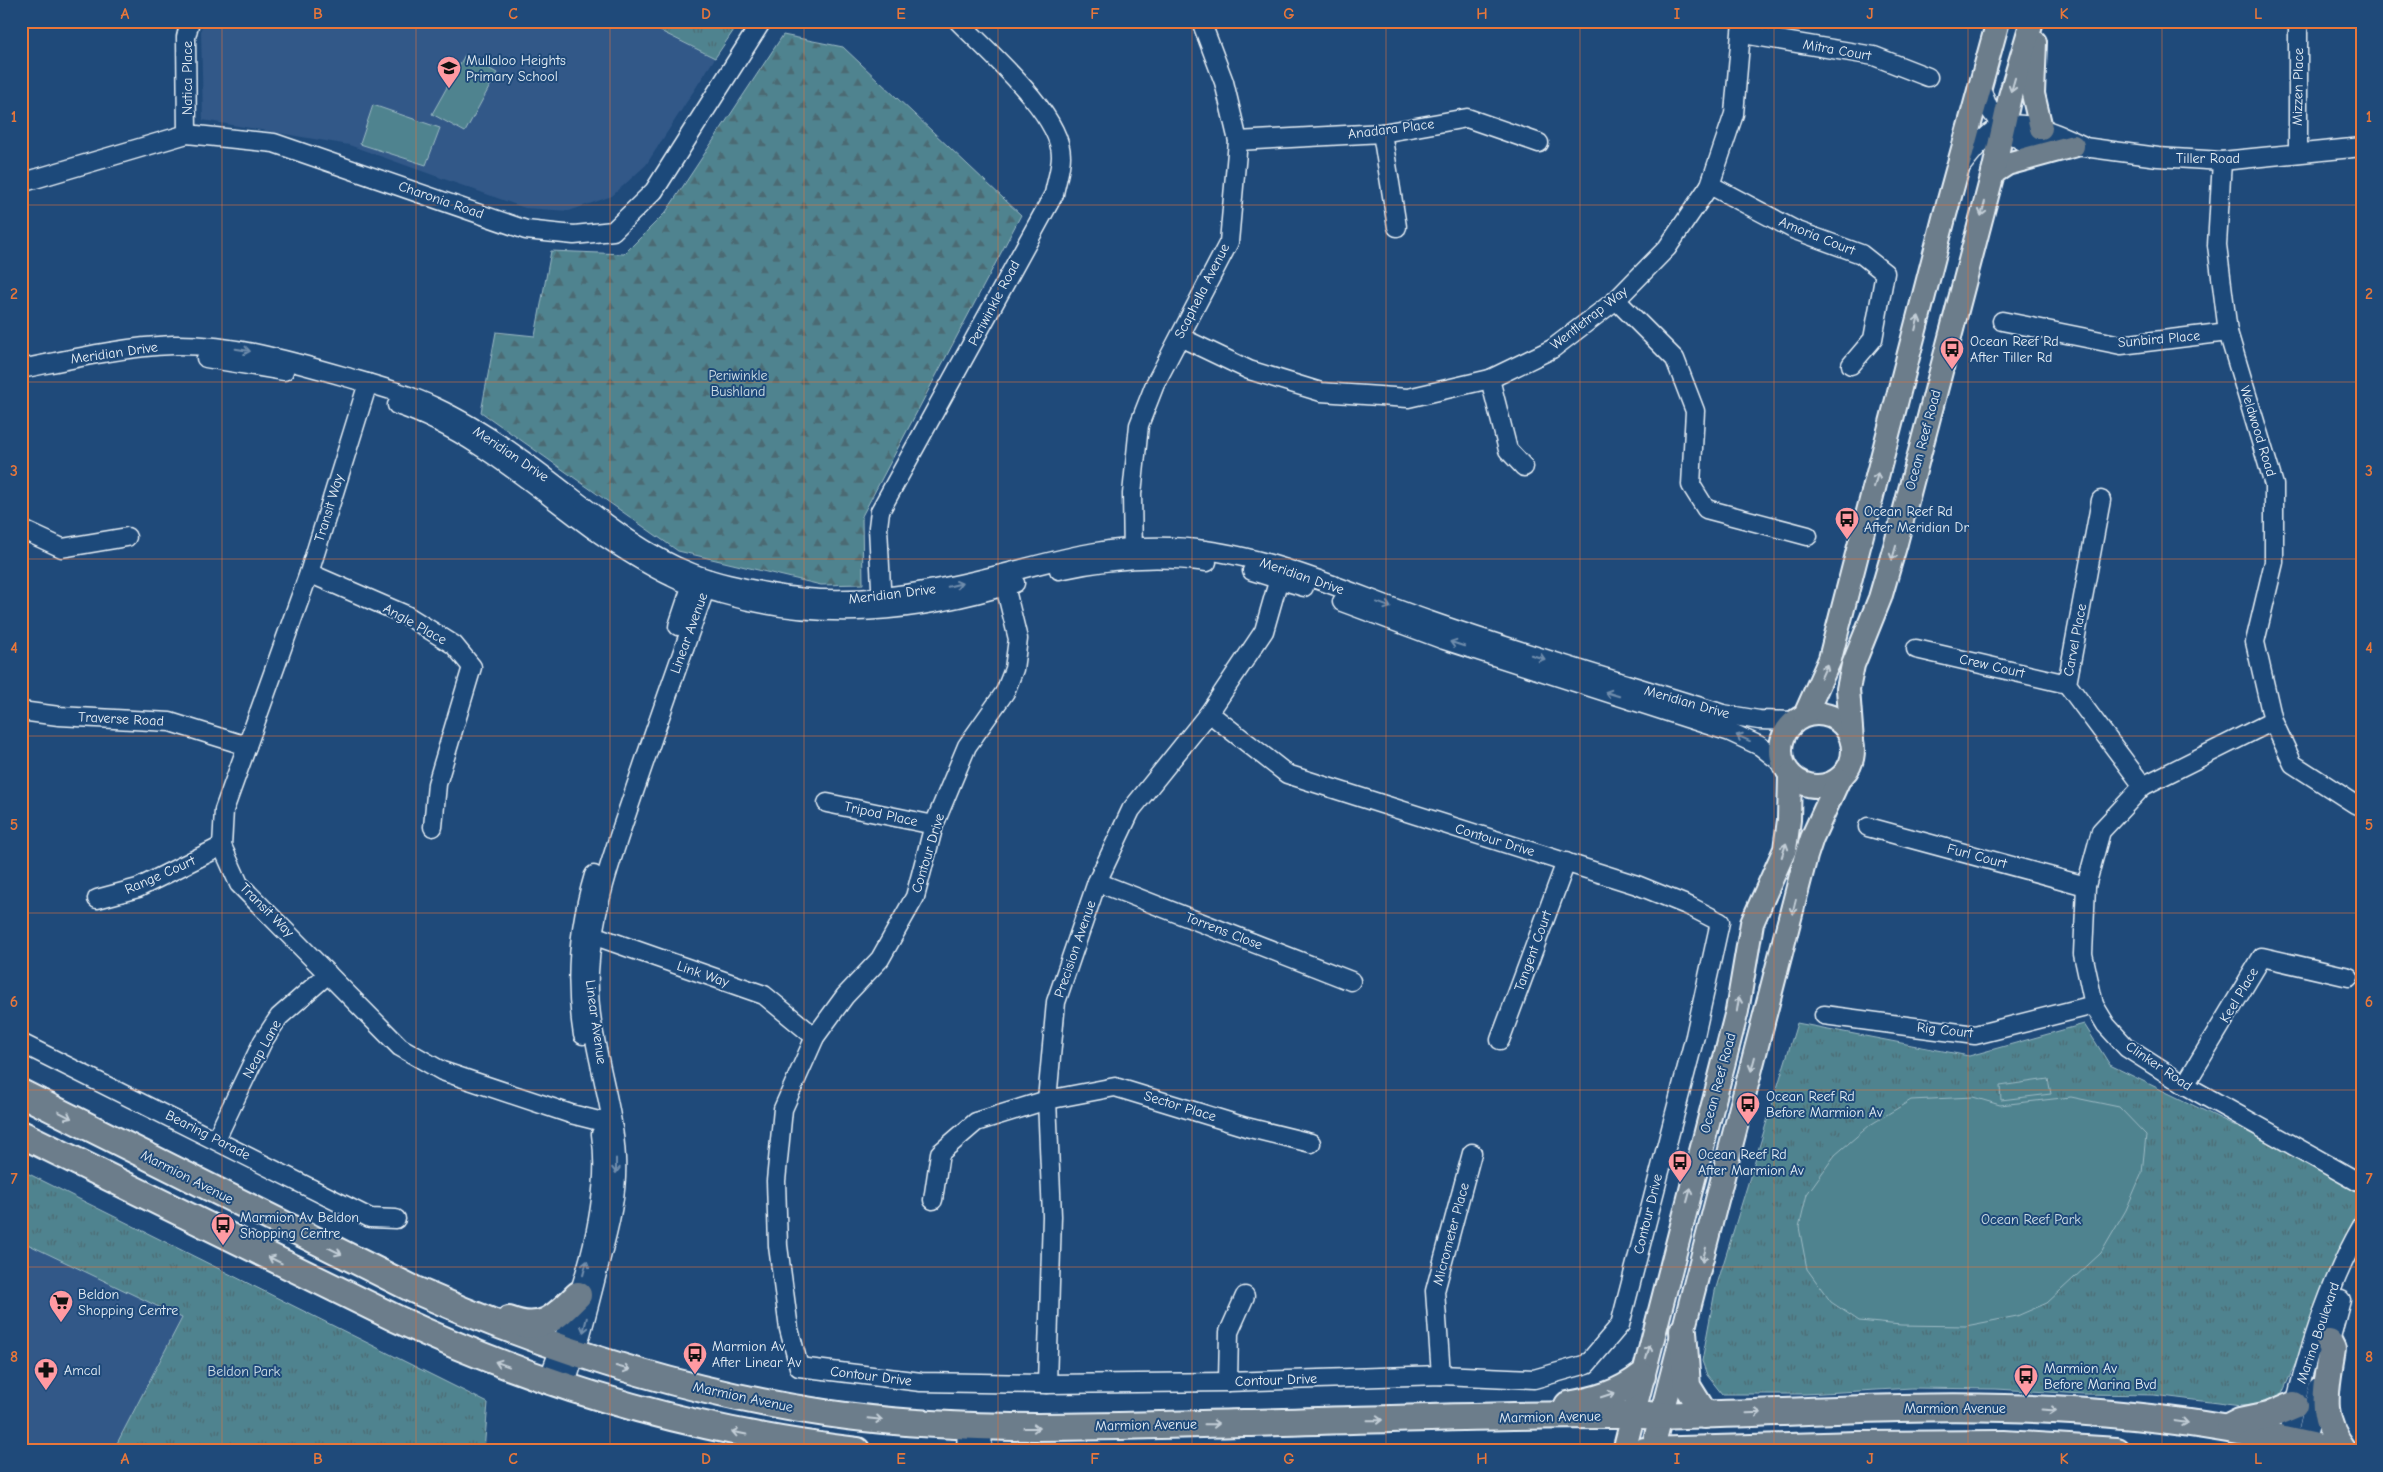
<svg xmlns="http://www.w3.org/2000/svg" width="2383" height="1472" font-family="'Comic Neue',sans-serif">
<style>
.built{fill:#315888}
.grass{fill:url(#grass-tufts);stroke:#9cbac4}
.forest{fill:url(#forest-firs);stroke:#9cbac4}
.garden{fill:#50838f;stroke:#9cbac4}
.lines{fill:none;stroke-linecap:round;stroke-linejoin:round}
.minor-casing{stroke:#e8f1f8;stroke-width:21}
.major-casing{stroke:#e8f1f8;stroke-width:26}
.highway-casing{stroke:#e8f1f8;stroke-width:30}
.minor{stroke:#1f4a7a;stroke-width:18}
.major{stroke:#6c7d8b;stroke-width:22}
.highway{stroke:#6c7d8b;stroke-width:26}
.oneway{stroke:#c3ced7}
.oneway2{stroke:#6f8dac}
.grid{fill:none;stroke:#e8773b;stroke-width:1;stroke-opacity:0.55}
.labels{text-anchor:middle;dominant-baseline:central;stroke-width:4;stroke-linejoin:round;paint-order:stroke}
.street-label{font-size:14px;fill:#e8f1f8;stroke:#1f4a7a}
.poi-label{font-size:14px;fill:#e8f1f8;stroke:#1f4a7a;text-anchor:start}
.park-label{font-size:14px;fill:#d1e0e8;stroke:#1f4a7a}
.neatline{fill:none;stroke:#e8773b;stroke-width:2}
.grid-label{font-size:16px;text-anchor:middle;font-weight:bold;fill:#e8773b}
</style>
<defs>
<pattern id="grass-tufts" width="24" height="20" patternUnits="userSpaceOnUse" patternTransform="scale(1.25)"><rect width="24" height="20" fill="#50838f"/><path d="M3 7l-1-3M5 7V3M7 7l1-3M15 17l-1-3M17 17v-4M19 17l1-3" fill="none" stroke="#4c6b73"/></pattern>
<pattern id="forest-firs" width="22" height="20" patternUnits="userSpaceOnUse" patternTransform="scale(1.25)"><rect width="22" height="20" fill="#50838f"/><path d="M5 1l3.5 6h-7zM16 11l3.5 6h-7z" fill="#4c6b73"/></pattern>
</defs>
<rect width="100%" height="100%" fill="#1f4a7a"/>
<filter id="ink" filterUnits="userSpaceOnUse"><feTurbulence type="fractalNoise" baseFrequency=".02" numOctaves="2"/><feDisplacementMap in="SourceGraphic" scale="10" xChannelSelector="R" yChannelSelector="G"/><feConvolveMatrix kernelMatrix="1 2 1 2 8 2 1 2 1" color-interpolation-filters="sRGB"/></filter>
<g filter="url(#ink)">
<!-- built -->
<g class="built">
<polygon points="204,21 640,21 715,58 646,165 612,196 569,211 525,208 349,145 203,120 201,29"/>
<polygon points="21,1241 182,1318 113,1451 21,1451"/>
</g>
<!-- grass -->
<g class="grass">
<polygon points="640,21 740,21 715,58"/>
<polygon points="1797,1023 1969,1056 2084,1024 2110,1065 2238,1127 2362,1190 2362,1199 2312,1326 2282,1394 2262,1404 2241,1406 2154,1395 2083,1394 1996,1389 1912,1388 1805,1394 1722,1394 1707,1375 1702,1361 1715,1291"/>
<polygon points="21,1170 488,1403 484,1451 113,1451 182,1318 21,1241"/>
</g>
<!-- forest -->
<polygon class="forest" points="783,35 843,47 1021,215 862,516 863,584 821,585 678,551 481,412 496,332 535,336 551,251 624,254 666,212"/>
<!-- garden -->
<g class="garden">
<polygon points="465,55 497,73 465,132 432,114"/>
<polygon points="373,105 440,128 426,165 360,144"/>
<polygon points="2048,1079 2051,1094 2001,1100 2000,1086"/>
<polygon points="1973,1097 2000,1105 2071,1097 2119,1107 2146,1135 2142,1173 2126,1210 2101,1253 2047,1303 2017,1316 1966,1326 1901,1325 1859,1321 1831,1302 1807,1269 1799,1227 1807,1194 1835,1155 1870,1125 1911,1100"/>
</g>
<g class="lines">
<defs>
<g id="minor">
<polyline points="2298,21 2298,153"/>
<polyline points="1743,34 1874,56 1928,77"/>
<polyline points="1981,89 1988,107 2003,128 2020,140 2056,146 2084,147 2158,157 2222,161 2362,147"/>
<polyline points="1382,133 1397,227"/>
<polyline points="187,134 186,37 190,21"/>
<polyline points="1238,141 1382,133 1467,118 1539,143"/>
<polyline points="2222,161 2217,245 2228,332 2274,485 2274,562 2255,642 2273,721 2293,764 2355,804 2362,806"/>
<path d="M 1959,169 C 1969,156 1980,141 1993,131 C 2017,114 2059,134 2082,145"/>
<polyline points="21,183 187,134 274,143 526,230 574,235 613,231 654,191 762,21"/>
<polyline points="1710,185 1795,230 1861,254 1885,273 1873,339 1851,365"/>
<polyline points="1616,300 1675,359 1695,411 1691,485 1706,509 1808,536"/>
<polyline points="2002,321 2121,345 2228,332"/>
<polyline points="1180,337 1249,370 1321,392 1408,398 1490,379 1552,349 1616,300 1667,248 1710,185 1734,114 1742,21"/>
<polyline points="206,358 284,371"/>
<path d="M 21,369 C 71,359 122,347 173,345 C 234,344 291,361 350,378 C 378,386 408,394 435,407 C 465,421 493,439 520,458 C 576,497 627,548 692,573 C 717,583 745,588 771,593 C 846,608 921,594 994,576 C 1058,560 1103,545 1171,547 C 1261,550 1346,592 1430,621 C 1527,655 1625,683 1723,714 L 1759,720 L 1794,721"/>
<polyline points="1490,379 1508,450 1524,467"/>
<polyline points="368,383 309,573 224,810 222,846 239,884 400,1047 442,1071 571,1114 599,1121 611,1121"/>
<path d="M 397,405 C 472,430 531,484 594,530 C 619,547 645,564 672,577 C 687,585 705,589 722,594 C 821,623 918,613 1015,583"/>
<polyline points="2101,500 2067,684 2143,786"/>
<polyline points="21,529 62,548 127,537"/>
<polyline points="1133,556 1132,494 1139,425 1155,384 1229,242 1238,141 1224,82 1201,21"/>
<path d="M 1059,570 C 1107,559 1159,555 1207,562"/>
<polyline points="1252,571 1304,587"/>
<polyline points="309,573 406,615 454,645 472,667 437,784 433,827"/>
<polyline points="999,575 1005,586 1018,639 1014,669 1005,692 967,746 934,825 915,897 880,959 845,996 815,1037 783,1109 776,1181 778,1246 789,1329 799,1367 921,1382 1047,1384 1228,1382 1441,1375 1534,1379 1587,1364 1620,1325 1695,1036 1720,922 1689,906 1637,885 1287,774 1209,713"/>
<polyline points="1342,602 1444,640 1730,732 1760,746 1783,764"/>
<path d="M 882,607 L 878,527 L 880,511 L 1054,194 C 1056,182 1061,169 1061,156 C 1061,114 987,51 958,21"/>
<polyline points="678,626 695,575"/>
<polyline points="1916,649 2067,684"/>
<polyline points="21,711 59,716 170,722 247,746"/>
<polyline points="2273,721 2143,786 2101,831 2086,886 2083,954 2094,1005 2106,1025 2127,1048 2185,1085 2362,1184"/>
<polyline points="827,803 934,825"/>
<polyline points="1868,827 2086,886"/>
<polyline points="1097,882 1351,981"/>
<polyline points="97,899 138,888 222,846"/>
<polyline points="584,932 764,995 815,1037"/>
<polyline points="1824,1015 1975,1035 2094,1005"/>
<path d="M 583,1035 C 574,980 578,928 594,875"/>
<polyline points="1500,1040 1566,862"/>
<polyline points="21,1043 370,1218 396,1219"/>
<polyline points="2185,1085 2262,957 2349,977"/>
<polyline points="216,1139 263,1041 279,1017 328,974"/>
<polyline points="933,1200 940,1153 976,1122 1047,1100 1115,1087 1246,1127 1311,1143"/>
<polyline points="2327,1352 2341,1300"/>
<polyline points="1441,1375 1435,1291 1472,1153"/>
<path d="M 548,1380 C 575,1309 613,1211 601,1134"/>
<polyline points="1228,1382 1229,1332 1245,1296"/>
<polyline points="1047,1384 1052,1216 1047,1100 1056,1002 1097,882 1131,810 1209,713 1264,631 1282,568"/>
<path d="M 565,1386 C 579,1346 589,1306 599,1265 C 608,1230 618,1195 616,1158 C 613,1095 586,1035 589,972 C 592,908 615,849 635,789 C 659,719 683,649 709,579"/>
<polyline points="2292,1448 2307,1433 2318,1387"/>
<path d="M 2297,1450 L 2296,1443 L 2289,1430 C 2303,1366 2329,1282 2362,1226"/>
<polyline points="966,1451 967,1427"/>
<polyline points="982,1451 983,1428"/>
</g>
<g id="major">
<polyline points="2035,42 2033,94 2041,128"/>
<polyline points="1993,173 2007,164 2073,146"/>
<circle cx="1817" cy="750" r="36"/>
<polyline points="1805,715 1830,659 1834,643 1944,218 1998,21"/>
<polyline points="1852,741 1848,689 1853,665 1880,598 1896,543 1993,173 2010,96 2032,21"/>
<polyline points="1624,1451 1737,1011 1752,923 1785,849 1789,820 1790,775"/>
<polyline points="1652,1451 1806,856 1812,838 1839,779"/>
</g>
<g id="highway">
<path d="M 21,1093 L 415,1290 C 546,1348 683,1392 825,1413 C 964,1434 1104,1426 1244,1423 C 1373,1420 1504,1414 1634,1415 C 1650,1415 1666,1416 1683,1415 C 1790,1413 1897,1405 2004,1408 C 2079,1410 2154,1416 2228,1429 C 2263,1435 2298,1443 2333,1451"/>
<path d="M 21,1134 L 395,1318 C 541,1387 696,1432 857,1451"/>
<path d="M 509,1320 C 542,1333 556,1317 578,1295"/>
<polyline points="1683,1331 1687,1386 1705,1415"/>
<path d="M 2329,1343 L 2332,1349 C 2326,1390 2317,1416 2344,1451"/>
<path d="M 1568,1405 C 1596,1400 1619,1394 1642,1376"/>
<polyline points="2230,1427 2240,1422 2268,1416 2294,1405"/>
<polyline points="1645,1451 1857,1445 2004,1444 2117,1451"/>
</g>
</defs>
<!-- minor casing -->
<use href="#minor" class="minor-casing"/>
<!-- major casing -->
<use href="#major" class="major-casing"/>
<!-- highway casing -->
<use href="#highway" class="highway-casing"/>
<!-- minor -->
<use href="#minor" class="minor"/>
<!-- major -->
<use href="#major" class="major"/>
<!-- highway -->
<use href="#highway" class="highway"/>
</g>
<!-- one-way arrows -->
<defs><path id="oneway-shaft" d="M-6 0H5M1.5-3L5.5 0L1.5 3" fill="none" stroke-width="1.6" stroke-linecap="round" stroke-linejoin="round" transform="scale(1.25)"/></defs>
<g class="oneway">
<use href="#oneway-shaft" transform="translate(2013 85) rotate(106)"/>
<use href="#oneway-shaft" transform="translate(1983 209) rotate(105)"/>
<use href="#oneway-shaft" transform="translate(1917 323) rotate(-76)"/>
<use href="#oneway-shaft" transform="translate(1876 480) rotate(-75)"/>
<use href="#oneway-shaft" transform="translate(1894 553) rotate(106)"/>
<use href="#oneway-shaft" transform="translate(1824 671) rotate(-66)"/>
<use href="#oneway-shaft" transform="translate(1784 850) rotate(-72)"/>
<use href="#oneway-shaft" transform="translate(1794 907) rotate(104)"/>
<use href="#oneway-shaft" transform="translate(1738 1004) rotate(-81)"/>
<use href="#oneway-shaft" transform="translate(1753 1064) rotate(105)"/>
<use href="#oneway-shaft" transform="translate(65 1115) rotate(27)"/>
<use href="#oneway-shaft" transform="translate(1689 1195) rotate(-75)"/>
<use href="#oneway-shaft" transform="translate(335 1251) rotate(26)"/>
<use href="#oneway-shaft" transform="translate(1704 1255) rotate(105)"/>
<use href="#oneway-shaft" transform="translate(275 1260) rotate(-154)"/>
<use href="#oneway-shaft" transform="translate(1648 1352) rotate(-75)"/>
<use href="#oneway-shaft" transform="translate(502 1364) rotate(-160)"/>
<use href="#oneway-shaft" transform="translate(623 1368) rotate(15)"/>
<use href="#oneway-shaft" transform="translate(1608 1395) rotate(-18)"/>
<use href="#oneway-shaft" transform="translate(2049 1410) rotate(4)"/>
<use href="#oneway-shaft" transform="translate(1754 1413) rotate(-2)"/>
<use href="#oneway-shaft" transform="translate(875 1419) rotate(6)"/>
<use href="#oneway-shaft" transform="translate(1375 1420) rotate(-1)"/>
<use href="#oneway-shaft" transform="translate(2181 1422) rotate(8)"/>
<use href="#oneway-shaft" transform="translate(1212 1424) rotate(-1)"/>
<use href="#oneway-shaft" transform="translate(1032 1428)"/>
<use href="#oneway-shaft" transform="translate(739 1433) rotate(-169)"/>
</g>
<g class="oneway2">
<use href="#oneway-shaft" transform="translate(243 350) rotate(10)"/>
<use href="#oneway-shaft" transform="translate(955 585) rotate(-13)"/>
<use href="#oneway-shaft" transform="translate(1384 605) rotate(20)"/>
<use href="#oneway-shaft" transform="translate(1457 644) rotate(-162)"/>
<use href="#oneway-shaft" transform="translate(1538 657) rotate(17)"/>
<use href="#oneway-shaft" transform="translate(1612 694) rotate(-163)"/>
<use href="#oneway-shaft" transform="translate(1743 738) rotate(-156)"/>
<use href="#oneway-shaft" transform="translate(616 1166) rotate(90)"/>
<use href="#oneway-shaft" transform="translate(585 1268) rotate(-75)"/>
<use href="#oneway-shaft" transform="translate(585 1325) rotate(104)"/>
</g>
</g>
<!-- grid -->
<path class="grid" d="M 222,21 L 222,1451M 416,21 L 416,1451M 610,21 L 610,1451M 804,21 L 804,1451M 998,21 L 998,1451M 1192,21 L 1192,1451M 1386,21 L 1386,1451M 1580,21 L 1580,1451M 1774,21 L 1774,1451M 1968,21 L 1968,1451M 2162,21 L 2162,1451M 21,205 L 2362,205M 21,382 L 2362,382M 21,559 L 2362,559M 21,736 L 2362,736M 21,913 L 2362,913M 21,1090 L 2362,1090M 21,1267 L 2362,1267"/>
<!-- icons -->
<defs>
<symbol id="school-pin" viewBox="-11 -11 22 30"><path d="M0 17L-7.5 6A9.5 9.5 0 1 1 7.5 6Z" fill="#ff9aa2" stroke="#1f4a7a"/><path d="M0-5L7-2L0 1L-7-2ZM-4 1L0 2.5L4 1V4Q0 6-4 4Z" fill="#111"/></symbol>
<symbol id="bus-pin" viewBox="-11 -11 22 30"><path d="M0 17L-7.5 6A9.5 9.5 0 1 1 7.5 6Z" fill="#ff9aa2" stroke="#1f4a7a"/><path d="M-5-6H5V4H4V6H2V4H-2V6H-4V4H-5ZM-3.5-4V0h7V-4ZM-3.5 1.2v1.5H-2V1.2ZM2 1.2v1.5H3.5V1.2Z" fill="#111"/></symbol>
<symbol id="supermarket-pin" viewBox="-11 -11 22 30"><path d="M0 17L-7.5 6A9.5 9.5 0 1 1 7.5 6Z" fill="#ff9aa2" stroke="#1f4a7a"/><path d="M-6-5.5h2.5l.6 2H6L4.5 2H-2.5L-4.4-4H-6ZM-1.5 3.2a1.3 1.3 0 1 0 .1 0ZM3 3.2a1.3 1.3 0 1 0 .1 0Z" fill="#111"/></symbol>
<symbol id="pharmacy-pin" viewBox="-11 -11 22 30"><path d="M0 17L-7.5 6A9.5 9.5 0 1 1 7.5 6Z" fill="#ff9aa2" stroke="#1f4a7a"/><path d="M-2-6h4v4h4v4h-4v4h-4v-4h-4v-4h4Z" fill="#111"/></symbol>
</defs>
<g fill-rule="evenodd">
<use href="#school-pin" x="435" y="54" width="28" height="38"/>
<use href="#bus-pin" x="1938" y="335" width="28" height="38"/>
<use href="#bus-pin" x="1833" y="505" width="28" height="38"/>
<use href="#bus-pin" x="1734" y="1090" width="28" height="38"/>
<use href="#bus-pin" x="1666" y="1148" width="28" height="38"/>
<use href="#bus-pin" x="209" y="1211" width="28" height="38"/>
<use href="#supermarket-pin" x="47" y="1288" width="28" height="38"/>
<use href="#bus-pin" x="681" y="1340" width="28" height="38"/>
<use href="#pharmacy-pin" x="32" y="1356" width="28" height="38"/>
<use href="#bus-pin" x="2012" y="1362" width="28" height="38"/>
</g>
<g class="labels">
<!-- street labels -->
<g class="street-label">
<text transform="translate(1837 50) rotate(10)">Mitra Court</text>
<text transform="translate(187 78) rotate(-90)">Natica Place</text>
<text transform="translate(2298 87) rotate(-89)">Mizzen Place</text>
<text transform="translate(1391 129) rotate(-7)">Anadara Place</text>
<text x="2208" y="158">Tiller Road</text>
<text transform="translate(441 200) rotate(19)">Charonia Road</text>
<text transform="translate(1817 236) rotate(22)">Amoria Court</text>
<text transform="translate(1202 291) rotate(-63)">Scaphella Avenue</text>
<text transform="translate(994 303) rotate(-62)">Periwinkle Road</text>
<text transform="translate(1589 318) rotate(-38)">Wentletrap Way</text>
<text transform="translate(2159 339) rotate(-5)">Sunbird Place</text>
<text transform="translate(114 353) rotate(-8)">Meridian Drive</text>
<text transform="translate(2258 431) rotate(73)">Weldwood Road</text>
<text transform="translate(1923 440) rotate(-75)">Ocean Reef Road</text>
<text transform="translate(511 454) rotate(34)">Meridian Drive</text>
<text transform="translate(329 508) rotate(-73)">Transit Way</text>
<text transform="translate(1302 576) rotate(19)">Meridian Drive</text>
<text transform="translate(892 594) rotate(-7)">Meridian Drive</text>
<text transform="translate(415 624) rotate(29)">Angle Place</text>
<text transform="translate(689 633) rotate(-70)">Linear Avenue</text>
<text transform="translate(2075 640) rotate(-79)">Carvel Place</text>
<text transform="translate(1992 666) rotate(13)">Crew Court</text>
<text transform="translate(1687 702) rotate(16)">Meridian Drive</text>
<text transform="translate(121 719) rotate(3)">Traverse Road</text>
<text transform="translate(881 814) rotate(12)">Tripod Place</text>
<text transform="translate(1495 840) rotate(17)">Contour Drive</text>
<text transform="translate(928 853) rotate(-73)">Contour Drive</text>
<text transform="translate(1977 856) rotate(15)">Furl Court</text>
<text transform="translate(160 875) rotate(-24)">Range Court</text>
<text transform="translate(267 910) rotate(45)">Transit Way</text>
<text transform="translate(1224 931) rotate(21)">Torrens Close</text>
<text transform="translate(1075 949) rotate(-71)">Precision Avenue</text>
<text transform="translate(1533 951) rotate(-70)">Tangent Court</text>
<text transform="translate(703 974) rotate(19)">Link Way</text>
<text transform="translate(2239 995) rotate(-59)">Keel Place</text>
<text transform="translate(596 1022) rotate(82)">Linear Avenue</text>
<text transform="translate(1945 1030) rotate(6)">Rig Court</text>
<text transform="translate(262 1049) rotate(-61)">Neap Lane</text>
<text transform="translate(2159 1066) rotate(34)">Clinker Road</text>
<text transform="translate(1718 1083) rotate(-75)">Ocean Reef Road</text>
<text transform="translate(1180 1106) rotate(17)">Sector Place</text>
<text transform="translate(208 1135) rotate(27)">Bearing Parade</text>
<text transform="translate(187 1177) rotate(27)">Marmion Avenue</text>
<text transform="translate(1648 1214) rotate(-76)">Contour Drive</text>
<text transform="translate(1451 1234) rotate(-75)">Micrometer Place</text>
<text transform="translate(2318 1333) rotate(-71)">Marina Boulevard</text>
<text transform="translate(871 1376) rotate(7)">Contour Drive</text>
<text transform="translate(1276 1380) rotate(-2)">Contour Drive</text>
<text transform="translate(743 1397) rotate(12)">Marmion Avenue</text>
<text x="1955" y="1408">Marmion Avenue</text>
<text transform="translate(1550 1417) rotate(-1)">Marmion Avenue</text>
<text transform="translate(1146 1425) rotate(-1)">Marmion Avenue</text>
</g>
<!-- poi labels -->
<g class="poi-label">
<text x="466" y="60">Mullaloo Heights<tspan x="466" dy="16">Primary School</tspan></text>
<text x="1970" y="341">Ocean Reef Rd<tspan x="1970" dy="16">After Tiller Rd</tspan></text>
<text x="1864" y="511">Ocean Reef Rd<tspan x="1864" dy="16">After Meridian Dr</tspan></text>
<text x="1766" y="1096">Ocean Reef Rd<tspan x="1766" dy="16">Before Marmion Av</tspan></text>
<text x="1698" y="1154">Ocean Reef Rd<tspan x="1698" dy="16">After Marmion Av</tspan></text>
<text x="240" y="1217">Marmion Av Beldon<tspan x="240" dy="16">Shopping Centre</tspan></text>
<text x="78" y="1294">Beldon<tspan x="78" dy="16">Shopping Centre</tspan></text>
<text x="712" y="1346">Marmion Av<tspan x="712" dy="16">After Linear Av</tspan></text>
<text x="2044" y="1368">Marmion Av<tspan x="2044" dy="16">Before Marina Bvd</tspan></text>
<text x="64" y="1370">Amcal</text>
</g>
<!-- park labels -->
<g class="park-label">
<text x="738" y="375">Periwinkle<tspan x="738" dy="16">Bushland</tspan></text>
<text x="2031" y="1219">Ocean Reef Park</text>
<text x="244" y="1371">Beldon Park</text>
</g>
</g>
<!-- margin -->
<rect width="2383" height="1472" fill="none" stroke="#1f4a7a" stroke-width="55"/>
<rect x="28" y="28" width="2328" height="1416" class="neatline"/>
<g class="grid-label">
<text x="125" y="19">A</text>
<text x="318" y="19">B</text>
<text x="513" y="19">C</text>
<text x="706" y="19">D</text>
<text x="901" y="19">E</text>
<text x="1095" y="19">F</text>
<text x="1289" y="19">G</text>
<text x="1482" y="19">H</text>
<text x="1677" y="19">I</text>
<text x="1870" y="19">J</text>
<text x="2064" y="19">K</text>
<text x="2258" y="19">L</text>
<text x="14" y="122">1</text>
<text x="2369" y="122">1</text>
<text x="14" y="299">2</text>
<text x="2369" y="299">2</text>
<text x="14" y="476">3</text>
<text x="2369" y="476">3</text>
<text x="14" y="653">4</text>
<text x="2369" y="653">4</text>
<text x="14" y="830">5</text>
<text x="2369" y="830">5</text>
<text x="14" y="1007">6</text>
<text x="2369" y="1007">6</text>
<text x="14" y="1184">7</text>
<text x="2369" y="1184">7</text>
<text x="14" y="1362">8</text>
<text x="2369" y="1362">8</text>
<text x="125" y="1464">A</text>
<text x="318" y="1464">B</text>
<text x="513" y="1464">C</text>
<text x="706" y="1464">D</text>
<text x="901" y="1464">E</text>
<text x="1095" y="1464">F</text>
<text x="1289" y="1464">G</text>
<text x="1482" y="1464">H</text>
<text x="1677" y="1464">I</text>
<text x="1870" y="1464">J</text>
<text x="2064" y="1464">K</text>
<text x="2258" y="1464">L</text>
</g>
</svg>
